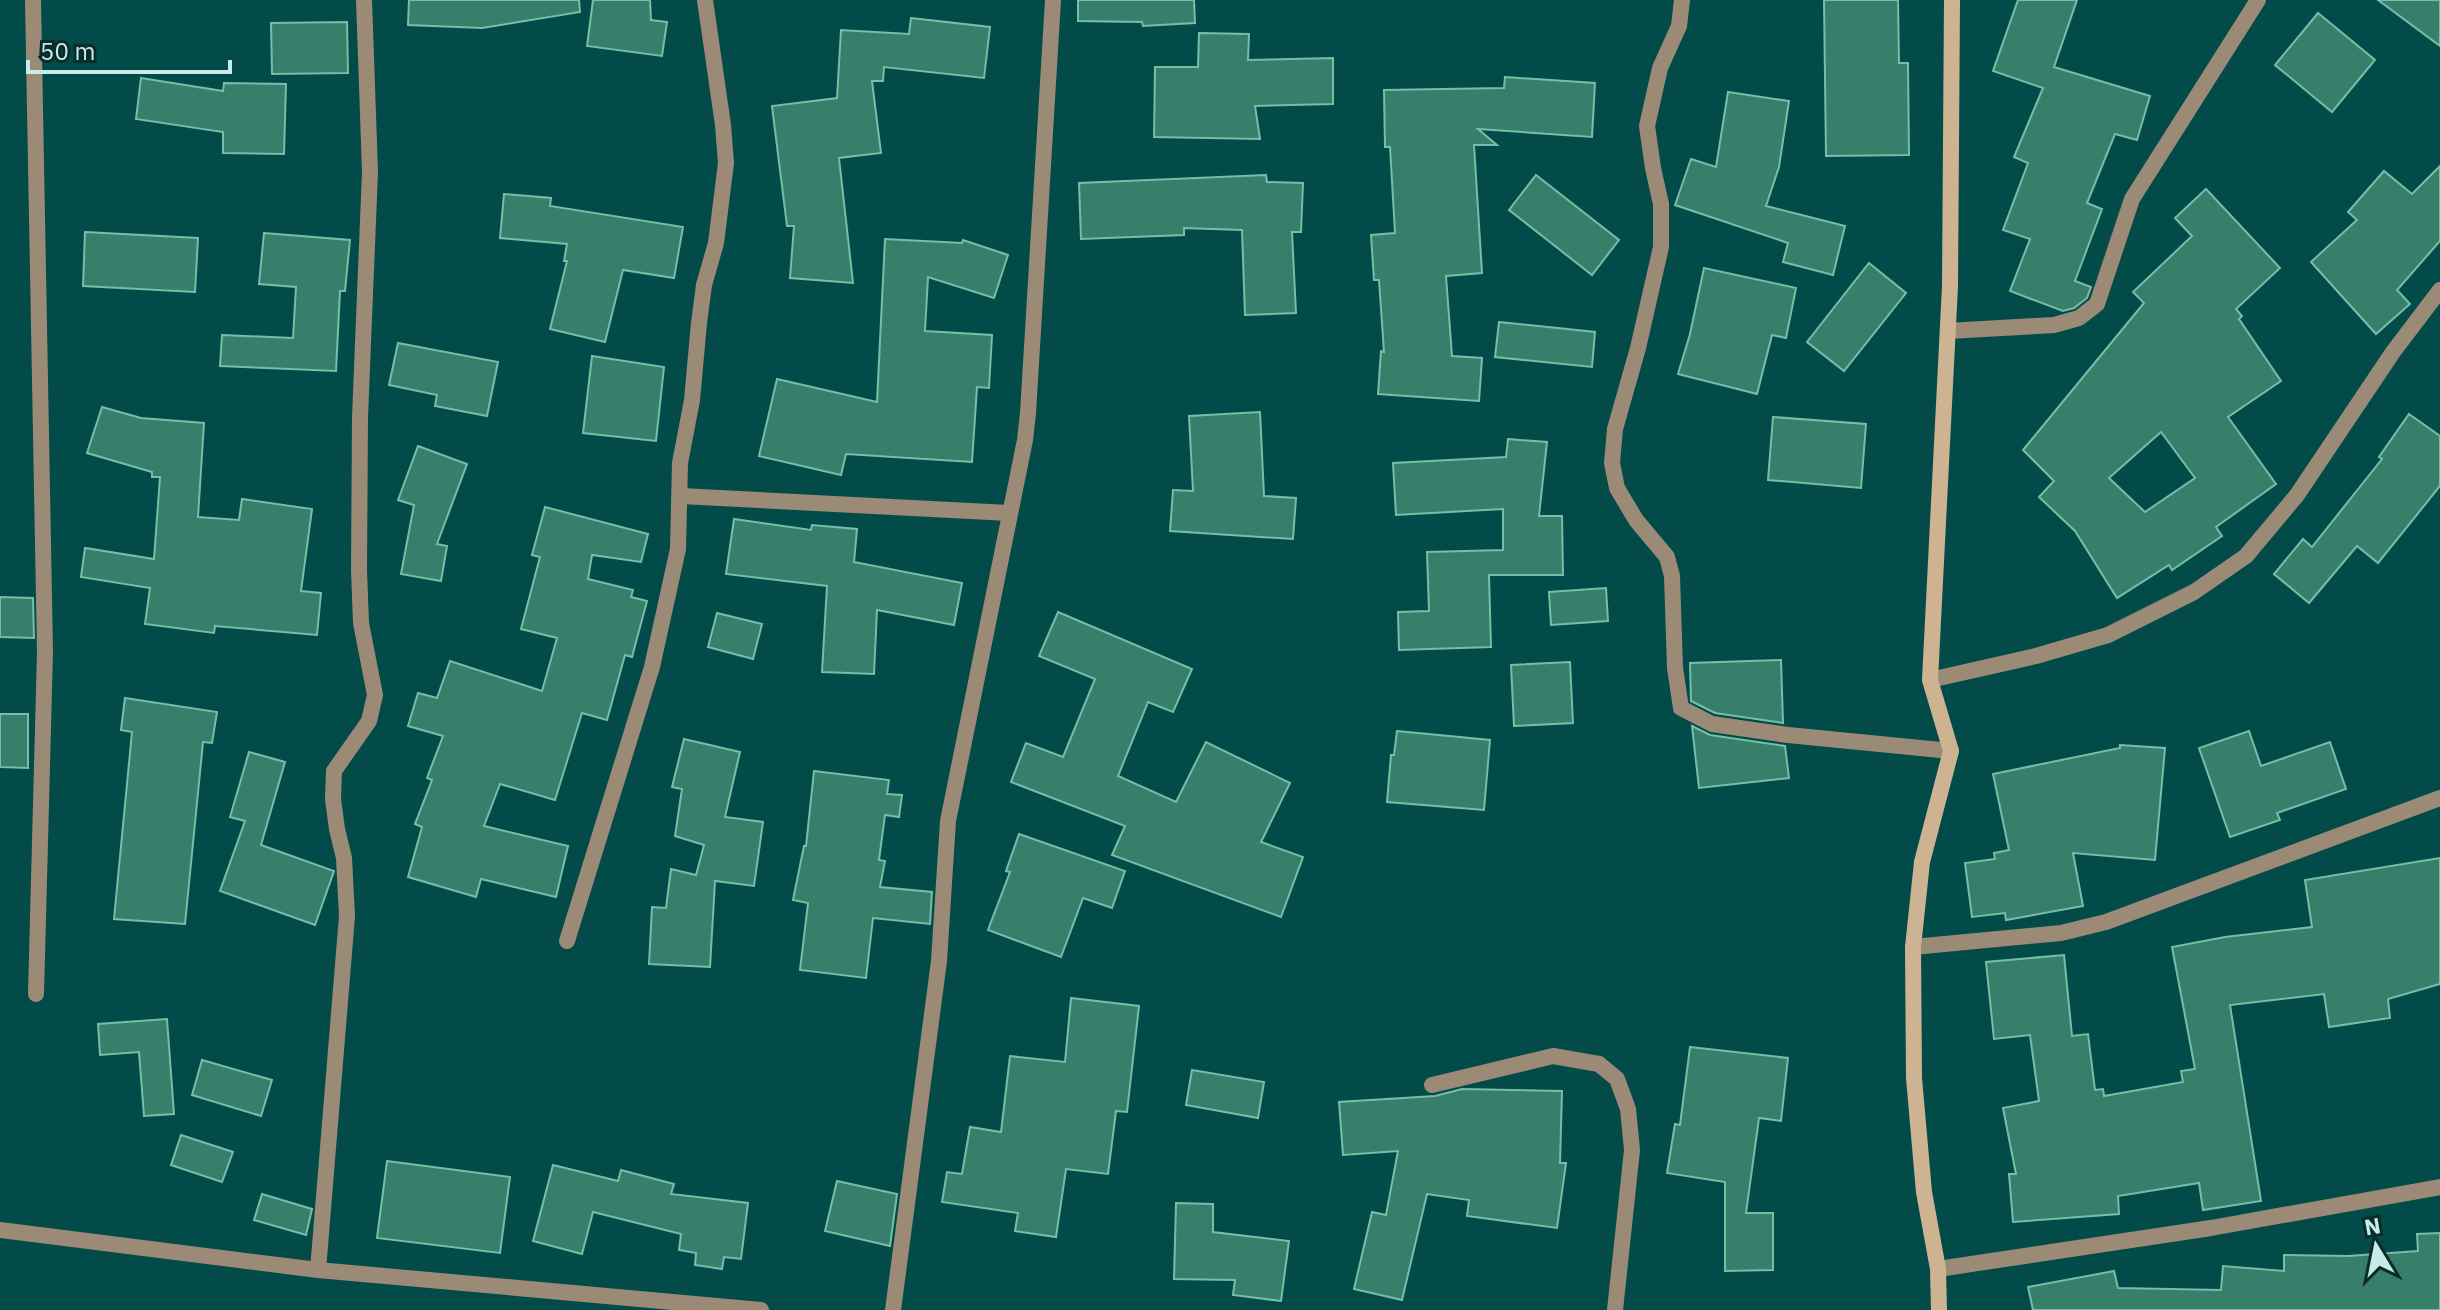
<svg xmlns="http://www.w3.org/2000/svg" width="2440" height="1310" font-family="'IBM Plex Sans',sans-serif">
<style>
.building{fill:#387f6b;stroke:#77bea8;stroke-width:2;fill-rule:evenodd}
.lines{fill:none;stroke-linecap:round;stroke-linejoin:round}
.street{stroke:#9b8a76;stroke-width:16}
.secondary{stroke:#ceb393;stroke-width:16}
</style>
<rect width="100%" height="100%" fill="#034b49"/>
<!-- building -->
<g class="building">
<polygon points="409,0 579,0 580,12 482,28 408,25"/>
<polygon points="593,0 650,0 651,20 667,22 662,56 587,46"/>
<polygon points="1078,0 1194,0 1195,23 1143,26 1142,22 1078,21"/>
<polygon points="1824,0 1898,0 1899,63 1908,63 1909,155 1826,156"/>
<polygon points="2018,0 2077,0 2054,67 2150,96 2137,140 2115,134 2087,203 2102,209 2075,281 2091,287 2087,298 2074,308 2063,311 2010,291 2030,239 2003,230 2028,163 2014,157 2043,88 1993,71"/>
<polygon points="2378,0 2440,0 2440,46"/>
<polygon points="2318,13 2375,60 2332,112 2275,65"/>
<polygon points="911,18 990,27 984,78 884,67 883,81 872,81 881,153 839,158 853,283 790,278 794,226 787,226 772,106 837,98 841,30 909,34"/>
<polygon points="347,22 348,73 272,74 271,23"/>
<polygon points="1199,33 1249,34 1248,60 1333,58 1333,104 1255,106 1260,139 1154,137 1155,67 1198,67"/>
<polygon points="1505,77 1595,83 1592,137 1478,129 1497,145 1474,145 1482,273 1446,276 1452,356 1482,358 1479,401 1378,394 1381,351 1384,352 1379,280 1374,280 1371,235 1395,233 1390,147 1385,147 1384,90 1504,88"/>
<polygon points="141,78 223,91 224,83 286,84 284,154 223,153 223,132 136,119"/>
<polygon points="1728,92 1789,101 1779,167 1766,206 1845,226 1833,275 1783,262 1788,243 1675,205 1691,159 1716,167"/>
<polygon points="2440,166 2440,241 2397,290 2410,304 2376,334 2311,262 2357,220 2348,212 2384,171 2412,194"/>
<polygon points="1266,175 1267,182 1303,183 1301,232 1292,232 1296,313 1245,315 1242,230 1184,228 1184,235 1081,239 1079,183"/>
<polygon points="1536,175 1619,240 1592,275 1509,210"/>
<path d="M 2206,189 L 2280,268 L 2236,309 L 2242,316 L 2239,319 L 2281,381 L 2228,417 L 2276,484 L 2216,527 L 2222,536 L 2172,570 L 2169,565 L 2117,598 L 2075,531 L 2039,497 L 2054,481 L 2023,450 L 2144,303 L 2133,292 L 2192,236 L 2175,218 ZM 2161,432 L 2195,478 L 2145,512 L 2109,478 Z"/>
<polygon points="504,194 551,198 550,206 683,227 674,278 623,270 605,342 550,329 567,261 564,261 567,244 500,238"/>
<polygon points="85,232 198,238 195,292 83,286"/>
<polygon points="264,233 350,240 345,291 340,291 336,371 220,366 222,335 293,338 296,287 259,284"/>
<polygon points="885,239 962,243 963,240 1008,255 994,298 928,277 925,331 992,335 989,388 977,387 972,462 846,454 841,475 759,456 777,379 877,402"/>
<polygon points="1869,263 1906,293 1844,371 1807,342"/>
<polygon points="1704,268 1796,288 1786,338 1772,335 1757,394 1678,374 1690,334"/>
<polygon points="1499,322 1595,332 1592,367 1495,357"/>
<polygon points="398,343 498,362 487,416 435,406 437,395 389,385"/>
<polygon points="592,356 664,367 656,441 583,433"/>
<polygon points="102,407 141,418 204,423 198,517 239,520 242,499 312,509 301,591 321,593 317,635 215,626 214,633 145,624 150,588 81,577 85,548 154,559 160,477 152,477 152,472 87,453"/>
<polygon points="1260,412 1264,496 1296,498 1293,539 1170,531 1173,490 1193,491 1189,416"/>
<polygon points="2409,414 2440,436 2440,486 2378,563 2357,546 2309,603 2274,574 2303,539 2312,547 2382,459 2379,457"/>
<polygon points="1773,417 1866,424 1861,488 1768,480"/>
<polygon points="1508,439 1547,442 1539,516 1562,516 1563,575 1489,575 1491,647 1399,650 1398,612 1429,611 1427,552 1503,550 1503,509 1396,515 1393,463 1506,457"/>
<polygon points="418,446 467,464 437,544 447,546 441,581 401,574 414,505 398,500"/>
<polygon points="545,507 648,534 641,562 592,555 588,579 633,590 631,597 647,601 632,657 625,655 607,720 582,713 555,800 500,784 484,826 568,846 556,897 481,879 476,897 408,877 422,827 415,824 432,780 427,778 443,736 408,726 418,693 437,698 450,661 542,691 557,638 521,629 540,557 532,555"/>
<polygon points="734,519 811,530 812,525 857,529 854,562 962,583 954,625 877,610 874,674 822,672 827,586 726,574"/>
<polygon points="1606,588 1608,621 1551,625 1549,592"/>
<polygon points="0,597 33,598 34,638 0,637"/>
<polygon points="1058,612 1192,669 1173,712 1148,702 1118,776 1176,802 1206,742 1290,783 1261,842 1303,857 1281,917 1112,855 1125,826 1011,782 1026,743 1063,757 1095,679 1039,656"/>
<polygon points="717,613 762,624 753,659 708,647"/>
<polygon points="1781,660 1783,723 1715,713 1691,701 1690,663"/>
<polygon points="1570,662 1573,723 1514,726 1511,665"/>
<polygon points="125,698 217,712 212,743 203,742 185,924 114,919 132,732 121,730"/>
<polygon points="0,714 28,714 28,768 0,767"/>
<polygon points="1692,726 1710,735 1785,746 1789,778 1699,788"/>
<polygon points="1397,731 1490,740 1484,810 1387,802 1391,755 1394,755"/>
<polygon points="2249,731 2261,766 2330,742 2346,789 2277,813 2280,820 2230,837 2199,748"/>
<polygon points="684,739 740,752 725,817 763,822 754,886 715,881 710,967 649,964 652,907 666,908 671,869 696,875 704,845 675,836 682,789 672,787"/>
<polygon points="2120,745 2165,748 2155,860 2073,853 2083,906 2006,920 2005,913 1972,917 1965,863 1995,859 1994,853 2009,850 1993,774 2120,748"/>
<polygon points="249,752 285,762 261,845 334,871 315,925 220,891 245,821 230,817"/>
<polygon points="814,771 889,780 887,794 902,795 899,817 885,815 879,860 885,861 880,887 932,892 930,924 873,918 866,978 800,970 808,903 793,900 804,846 806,846"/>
<polygon points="1019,834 1125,871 1112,908 1083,898 1061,957 988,930 1010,872 1006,871"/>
<polygon points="2440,858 2440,984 2388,999 2390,1018 2329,1027 2324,994 2230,1005 2261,1201 2203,1210 2199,1183 2118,1196 2119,1214 2013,1222 2009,1174 2016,1174 2003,1108 2039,1101 2030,1035 1994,1039 1986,962 2064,955 2072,1036 2088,1034 2095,1090 2103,1089 2104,1096 2183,1082 2181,1071 2195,1069 2172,947 2225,937 2312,927 2305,880"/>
<polygon points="1071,998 1139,1006 1127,1112 1116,1111 1108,1174 1066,1169 1056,1237 1015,1231 1018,1213 942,1202 947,1172 962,1174 970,1127 1001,1132 1010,1056 1065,1062"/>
<polygon points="167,1019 174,1114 144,1116 139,1052 100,1055 98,1024"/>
<polygon points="1690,1047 1788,1058 1781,1121 1759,1118 1746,1213 1773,1213 1773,1270 1725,1271 1725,1182 1667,1173 1675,1124 1680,1125"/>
<polygon points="202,1060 272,1080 261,1116 192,1095"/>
<polygon points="1192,1070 1264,1082 1258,1118 1186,1105"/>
<polygon points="1462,1089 1562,1091 1560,1163 1566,1163 1557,1228 1467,1216 1469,1200 1427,1194 1402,1300 1354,1289 1372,1212 1386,1215 1398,1151 1343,1155 1339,1102 1435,1096"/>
<polygon points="181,1135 233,1152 222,1182 171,1165"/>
<polygon points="387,1161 510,1177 500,1253 377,1238"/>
<polygon points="553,1165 618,1181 621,1170 674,1184 671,1194 748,1203 741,1259 724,1257 722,1269 695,1265 696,1253 679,1250 681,1234 593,1212 582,1254 533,1241"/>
<polygon points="837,1181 897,1194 890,1246 825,1231"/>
<polygon points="262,1194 312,1209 306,1235 254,1220"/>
<polygon points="1176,1203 1213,1204 1213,1232 1289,1241 1281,1301 1233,1295 1235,1280 1174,1279"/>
<polygon points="2440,1233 2440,1310 2033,1310 2028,1287 2114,1271 2118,1288 2221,1290 2223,1266 2284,1271 2284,1255 2348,1256 2418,1251 2417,1234"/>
</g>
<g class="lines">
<!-- street -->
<g class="street">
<polyline points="33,0 45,652 36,994"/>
<polyline points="1682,0 1679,26 1660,68 1647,126 1653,168 1661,204 1661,247 1638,348 1615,429 1612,463 1617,488 1636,520 1667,557 1672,576 1675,668 1681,708 1712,724 1788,735 1951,751"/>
<polyline points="1948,331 2054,325 2079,318 2097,304 2132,199 2258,0"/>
<polyline points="681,496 1009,513"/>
<polyline points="1930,680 2036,656 2108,635 2194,592 2246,556 2297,495 2393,352 2440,290"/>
<polyline points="567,941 652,667 678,549 680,463 692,400 699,323 704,285 716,243 726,163 723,125 705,0"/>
<polyline points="1913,947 2061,933 2106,922 2440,798"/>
<polyline points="1432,1085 1553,1056 1599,1064 1617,1079 1628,1109 1632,1150 1615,1310"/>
<polyline points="0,1230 318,1270 761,1310"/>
<polyline points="1938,1269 2211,1228 2440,1187"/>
<polyline points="318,1270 347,916 344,858 337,829 333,799 334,771 369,721 375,695 361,623 359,570 360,417 370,172 364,0"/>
<polyline points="893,1310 939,961 948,821 1025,440 1028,413 1053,0"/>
</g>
<!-- secondary -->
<polyline class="secondary" points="1939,1310 1938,1269 1924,1192 1914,1078 1913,947 1922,862 1951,751 1930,680 1950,286 1952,0"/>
</g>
<!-- north arrow -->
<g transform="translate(2376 1246) rotate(350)" stroke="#0a2d2c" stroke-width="6" paint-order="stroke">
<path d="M0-6L14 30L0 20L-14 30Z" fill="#c6ebe9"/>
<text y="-12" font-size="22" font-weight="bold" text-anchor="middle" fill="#c6ebe9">N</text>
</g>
<!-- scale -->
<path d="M28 60v12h202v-12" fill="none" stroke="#c6ebe9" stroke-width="4"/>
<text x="40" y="60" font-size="24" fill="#c6ebe9" stroke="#0a2d2c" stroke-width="6" paint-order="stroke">50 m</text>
</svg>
